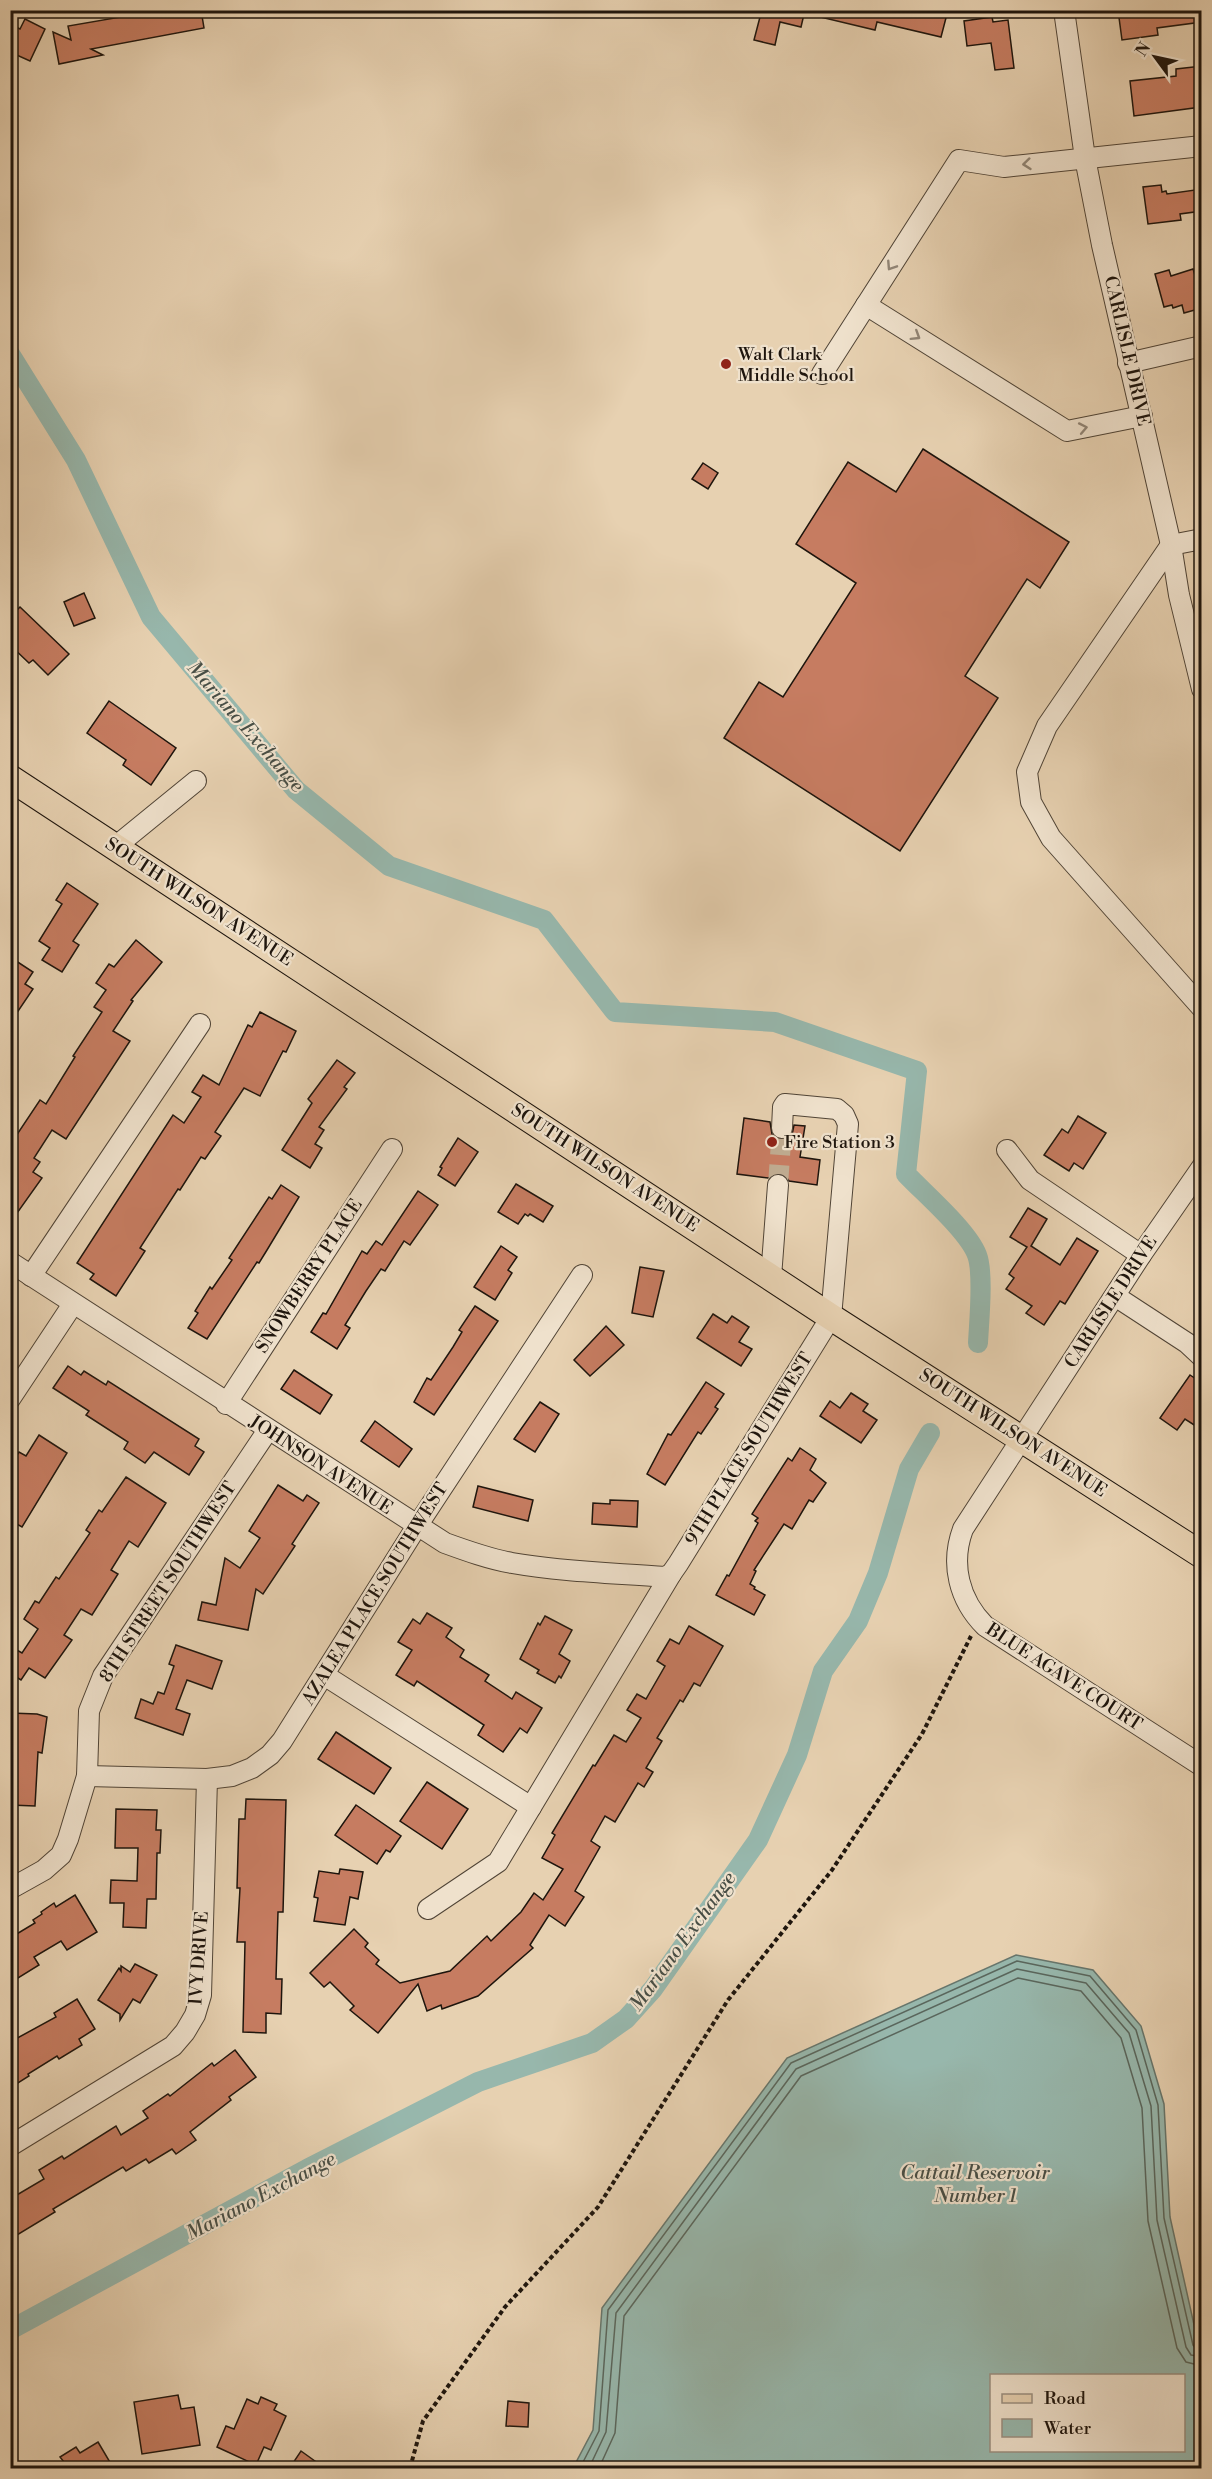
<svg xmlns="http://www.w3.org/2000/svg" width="1212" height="2479" font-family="'Libre Bodoni',serif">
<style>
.water{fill:#97b7ac;stroke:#67766c;stroke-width:1.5;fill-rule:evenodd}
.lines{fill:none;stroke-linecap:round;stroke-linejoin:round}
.shore{stroke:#5a665c;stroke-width:1.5}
.canal{stroke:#97b7ac;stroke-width:20}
.building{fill:#c67c61;stroke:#1e150d;stroke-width:1.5}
.minor-tunnel{stroke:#bfab90;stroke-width:20;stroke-dasharray:20 10;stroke-linecap:butt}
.minor-casing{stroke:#504436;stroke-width:22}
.major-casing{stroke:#1e150d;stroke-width:28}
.path{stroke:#1e150d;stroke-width:4;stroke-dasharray:4.5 3;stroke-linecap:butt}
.minor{stroke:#efe1cc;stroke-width:20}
.major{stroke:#e7d1b1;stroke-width:26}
.oneway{stroke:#918576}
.poi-dot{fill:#8f2418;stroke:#efe1cc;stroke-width:2}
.labels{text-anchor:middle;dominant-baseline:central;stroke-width:4.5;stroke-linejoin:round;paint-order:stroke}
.street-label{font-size:18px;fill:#1e150d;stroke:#efe1cc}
.poi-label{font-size:18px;fill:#1e150d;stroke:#efe1cc;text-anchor:start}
.water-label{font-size:20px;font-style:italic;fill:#484e45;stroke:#efe1cc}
</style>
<rect width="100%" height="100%" fill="#e7d1b1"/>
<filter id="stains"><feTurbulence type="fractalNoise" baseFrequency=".00333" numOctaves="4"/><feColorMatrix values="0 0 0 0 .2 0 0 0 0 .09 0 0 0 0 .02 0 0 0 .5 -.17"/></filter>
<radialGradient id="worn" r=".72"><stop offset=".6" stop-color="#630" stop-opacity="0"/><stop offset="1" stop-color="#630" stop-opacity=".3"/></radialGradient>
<!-- water -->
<path class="water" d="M 1016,1955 L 1093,1970 L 1141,2026 L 1164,2104 L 1170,2217 L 1201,2356 L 1201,2468 L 573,2468 L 593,2430 L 602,2308 L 787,2058 ZM 992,2376 L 1184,2376 L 1184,2450 L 992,2450 Z"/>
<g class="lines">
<!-- shore -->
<g class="shore">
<polyline points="580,2468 599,2431 608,2310 791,2063 1017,1961 1090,1976 1136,2030 1158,2105 1164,2218 1193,2345 1196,2349 1202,2350"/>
<polyline points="589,2468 606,2432 616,2313 796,2069 1017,1969 1086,1983 1129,2033 1151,2106 1157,2220 1186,2347 1191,2355 1202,2357"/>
<polyline points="599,2468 615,2433 624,2316 801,2076 1018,1978 1081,1991 1121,2038 1142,2108 1148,2221 1177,2348 1186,2362 1202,2366"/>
</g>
<!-- canal -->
<g class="canal">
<path d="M 10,354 L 76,460 L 151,617 L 296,790 L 389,866 L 544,920 L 615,1012 L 775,1022 L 917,1071 L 906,1174 C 925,1194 968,1231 977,1255 C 984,1273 979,1322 978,1343"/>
<polyline points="10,2330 307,2169 478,2082 592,2043 626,2019 653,1989 758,1840 797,1755 823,1671 858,1621 878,1573 909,1469 930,1433"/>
</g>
</g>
<!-- building -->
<g class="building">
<polygon points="119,10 201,10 204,28 91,49 103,55 59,64 53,32 71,40 68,26 121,17"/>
<polygon points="757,10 805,10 801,27 780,22 775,45 754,40 760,17 756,16"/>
<polygon points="817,10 934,10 947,14 941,37 877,22 875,30 816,16"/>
<polygon points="1118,10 1137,10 1137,14 1164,10 1202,10 1202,22 1157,28 1158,35 1122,40"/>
<polygon points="992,17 993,22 1008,20 1014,68 995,70 991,43 967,46 964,21"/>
<polygon points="25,19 45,29 30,61 10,52 10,24 20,29"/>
<polygon points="1202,66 1202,89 1199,89 1201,107 1134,116 1130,81 1176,76 1176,69"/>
<polygon points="1161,185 1162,192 1166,191 1167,194 1202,189 1202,211 1180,214 1181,220 1148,224 1143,187"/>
<polygon points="1193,269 1202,297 1202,308 1184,313 1182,305 1173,308 1172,305 1164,307 1155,274 1169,270 1171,276"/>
<polygon points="923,449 1069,542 1040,588 1027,579 965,676 998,698 900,851 724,738 759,682 783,697 856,583 796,544 848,462 896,492"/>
<polygon points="703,463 718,473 708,489 692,479"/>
<polygon points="84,593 95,618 74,626 64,602"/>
<polygon points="20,607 69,654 48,675 33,660 29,663 10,645 10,617"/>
<polygon points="109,701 176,748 151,785 123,765 126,760 87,733"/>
<polygon points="67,883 98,904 73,941 79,945 62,972 42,960 50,948 39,941 62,904 56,900"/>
<polygon points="136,940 162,962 131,1000 133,1001 113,1031 130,1041 66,1139 52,1130 34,1158 40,1162 33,1172 42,1178 10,1223 10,1145 40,1100 46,1104 75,1057 73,1056 102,1012 94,1007 106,990 96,983 109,964 114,967"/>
<polygon points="10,957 33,972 25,984 33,989 10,1023"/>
<polygon points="260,1012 296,1031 286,1052 283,1051 260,1096 244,1088 215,1132 221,1136 205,1159 201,1157 180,1190 178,1189 140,1248 145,1251 116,1296 90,1279 94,1274 77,1263 173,1115 184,1123 201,1097 192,1092 203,1075 219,1085 248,1025 252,1027"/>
<polygon points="337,1060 355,1073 344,1087 347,1089 319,1127 324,1130 315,1144 322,1148 310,1168 282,1150 312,1103 308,1099"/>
<polygon points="1078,1116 1106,1133 1083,1169 1074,1163 1069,1171 1044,1155 1062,1129 1068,1133"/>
<polygon points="744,1118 770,1122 772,1134 781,1140 792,1135 794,1125 805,1126 800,1157 820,1160 817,1185 789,1181 785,1175 779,1173 768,1178 737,1174"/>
<polygon points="458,1138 478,1152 455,1186 438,1175 442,1168 440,1167"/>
<polygon points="516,1184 553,1206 543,1222 530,1214 528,1216 525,1214 518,1224 498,1212"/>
<polygon points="281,1185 299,1197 267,1250 259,1263 257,1262 207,1339 188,1328 198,1313 195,1311 210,1287 212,1289 232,1260 229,1258 269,1197 272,1199"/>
<polygon points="418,1191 438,1205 410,1245 404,1241 385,1271 381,1269 366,1291 345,1325 350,1328 337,1349 311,1332 323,1313 326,1314 362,1251 367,1254 376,1241 382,1245"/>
<polygon points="1028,1208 1047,1219 1031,1246 1060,1265 1077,1238 1098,1251 1065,1304 1060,1301 1044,1325 1026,1313 1032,1306 1006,1289 1014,1278 1009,1274 1027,1247 1010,1237"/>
<polygon points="501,1246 517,1257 508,1270 512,1273 495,1300 474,1287"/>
<polygon points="640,1267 664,1271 653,1317 632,1313"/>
<polygon points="475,1306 498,1321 434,1415 414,1402 427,1378 431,1380 453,1347 462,1332 459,1330"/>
<polygon points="713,1314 727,1323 732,1316 749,1327 739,1342 752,1349 741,1366 697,1338"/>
<polygon points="606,1326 624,1345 590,1376 574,1360"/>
<polygon points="68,1366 81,1375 84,1371 106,1385 108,1381 199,1439 195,1446 204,1452 189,1475 154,1452 145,1463 124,1449 128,1442 86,1415 89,1411 53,1388"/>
<polygon points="294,1370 332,1395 320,1414 281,1389"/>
<polygon points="1190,1375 1202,1383 1202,1430 1185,1419 1177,1430 1160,1418"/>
<polygon points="706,1382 724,1394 715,1407 718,1409 701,1434 698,1432 665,1485 647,1474 668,1434 671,1435"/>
<polygon points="851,1393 868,1404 863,1411 877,1420 861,1443 820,1416 830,1401 840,1408"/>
<polygon points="540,1402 559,1414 535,1452 514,1439"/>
<polygon points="375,1421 412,1449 399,1467 361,1441"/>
<polygon points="39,1435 67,1453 22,1527 10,1520 10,1466 19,1452 26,1456"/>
<polygon points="800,1448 816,1459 810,1470 826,1483 813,1502 809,1500 792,1529 784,1524 754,1570 756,1571 750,1584 755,1587 754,1589 765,1595 754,1615 716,1595 727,1575 729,1576 758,1523 755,1521 758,1518 752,1514 788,1458 792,1461"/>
<polygon points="126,1477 166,1503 138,1547 129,1541 111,1570 118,1574 92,1615 81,1609 64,1635 72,1640 45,1678 29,1668 21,1680 10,1673 10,1646 22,1653 38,1629 24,1619 35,1601 39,1603 56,1577 59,1579 90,1533 86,1530 99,1510 102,1512"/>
<polygon points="278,1485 303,1501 307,1495 319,1503 292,1544 295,1546 263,1594 256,1589 248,1630 198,1620 202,1602 216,1605 225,1558 240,1568 260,1538 249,1531"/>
<polygon points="478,1486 533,1500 528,1521 473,1507"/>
<polygon points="610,1500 638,1501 637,1527 592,1524 593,1503 610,1504"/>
<polygon points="427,1613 452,1628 446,1637 464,1650 460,1657 489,1675 485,1681 512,1699 516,1692 542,1708 527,1733 520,1728 503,1752 478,1735 484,1725 417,1681 414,1686 396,1675 412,1650 398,1642 413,1619 420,1624"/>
<polygon points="545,1616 572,1630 559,1654 570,1661 561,1678 559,1676 555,1683 537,1673 539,1670 520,1659 538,1623 540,1625"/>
<polygon points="689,1626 723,1646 700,1686 694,1683 683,1702 680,1700 657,1738 662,1741 646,1768 653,1772 644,1787 638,1783 615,1822 605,1816 591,1841 600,1847 575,1891 584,1897 565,1926 549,1915 530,1945 533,1948 478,1996 442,2009 441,2005 427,2011 418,1984 378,2033 350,2010 354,2006 330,1982 324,1987 310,1973 354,1929 368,1943 365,1947 379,1960 376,1964 400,1983 450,1971 487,1936 491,1941 521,1912 534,1893 543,1900 563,1869 542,1858 555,1835 552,1833 593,1765 595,1766 614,1735 626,1742 641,1718 627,1710 637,1694 646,1699 665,1666 657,1661 670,1639 679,1644"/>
<polygon points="176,1645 222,1661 212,1689 187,1680 176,1709 190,1714 183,1735 135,1718 141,1699 153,1704 158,1692 164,1694 174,1666 169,1664"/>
<polygon points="10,1713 37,1714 47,1717 42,1753 38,1752 35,1806 10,1805"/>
<polygon points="336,1732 391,1768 374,1794 318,1759"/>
<polygon points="427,1782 468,1809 442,1849 400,1821"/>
<polygon points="246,1799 286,1800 283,1912 278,1912 276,1979 282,1979 281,2014 266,2013 266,2033 243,2032 245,1942 237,1942 240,1888 237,1888 239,1819 245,1819"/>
<polygon points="356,1805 401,1836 390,1852 386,1850 377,1864 335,1835"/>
<polygon points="116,1809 157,1810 156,1830 161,1830 160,1853 157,1853 156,1899 147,1899 146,1928 123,1927 124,1903 110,1903 111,1880 137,1881 138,1848 115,1848"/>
<polygon points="340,1869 363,1872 358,1899 350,1897 345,1925 314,1921 318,1898 314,1897 319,1871 339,1874"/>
<polygon points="75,1895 97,1932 67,1950 61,1941 34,1957 39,1965 10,1983 10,1938 35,1923 33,1920 42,1914 41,1912 54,1903 56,1907"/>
<polygon points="135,1964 157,1975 140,2003 133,1999 120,2020 120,2014 98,2000 119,1968 121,1971 121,1966 130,1972"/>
<polygon points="77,1999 95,2029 79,2039 82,2045 59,2059 57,2056 28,2074 29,2076 10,2088 10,2042 56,2017 54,2013"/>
<polygon points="235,2050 256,2077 229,2097 231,2100 190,2132 196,2140 176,2154 172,2149 149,2163 146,2159 126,2171 123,2167 53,2209 55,2212 17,2235 10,2224 10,2199 44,2179 39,2170 62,2156 64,2159 116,2126 121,2135 148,2118 143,2111 168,2094 170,2096 212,2063 214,2066"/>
<polygon points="178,2395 181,2409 194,2407 200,2445 142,2454 134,2402"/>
<polygon points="261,2397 277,2404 274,2410 286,2416 271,2450 264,2447 256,2465 217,2447 226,2426 234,2429 247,2399 258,2404"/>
<polygon points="508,2401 529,2403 528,2427 506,2426"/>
<polygon points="98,2442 114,2469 53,2469 64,2462 60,2457 76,2447 80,2453"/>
<polygon points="301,2451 326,2469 289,2469"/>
</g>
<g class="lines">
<!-- minor-tunnel -->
<polyline class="minor-tunnel" points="778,1185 782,1128"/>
<defs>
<g id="minor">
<polyline points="1064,10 1085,158 1102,245 1171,545 1179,595 1202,689"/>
<polyline points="866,305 1067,431 1142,416"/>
<polyline points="1128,363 1202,346"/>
<polyline points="822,374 959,160 1004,167 1202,146"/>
<polyline points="1202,539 1171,545 1047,726 1027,772 1031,802 1051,838 1202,1008"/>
<polyline points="115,847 196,781"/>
<polyline points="1007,1150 1030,1180 1141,1255"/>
<path d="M 1202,1167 L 1141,1255 L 963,1529 C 950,1564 959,1600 985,1626 L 1202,1766"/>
<path d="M 10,1262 L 445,1543 C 467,1551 489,1559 512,1563 C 563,1572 615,1573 665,1577 L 671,1574 L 678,1564 L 831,1317 L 848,1124 L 844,1115 L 837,1109 L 785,1104 L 783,1107 L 782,1128"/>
<polyline points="31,1276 200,1024"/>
<polyline points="771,1277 778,1185"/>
<polyline points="1115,1296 1187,1343 1202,1357"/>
<polyline points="10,1399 73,1304"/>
<polyline points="226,1404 392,1149"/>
<polyline points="324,1675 531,1807"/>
<polyline points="87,1776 207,1779 232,1776 252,1768 270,1755 282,1741 417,1526 582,1275"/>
<polyline points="10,1889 44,1870 61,1855 68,1839 87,1776 89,1711 103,1676 268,1430"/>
<polyline points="428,1909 498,1862 671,1574"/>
<polyline points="10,2146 173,2046 185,2032 195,2015 201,1995 207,1779"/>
</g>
<polyline id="major" points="10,778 831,1317 1202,1555"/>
</defs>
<!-- minor casing -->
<use href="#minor" class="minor-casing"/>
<!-- major casing -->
<use href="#major" class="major-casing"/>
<!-- path -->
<polyline class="path" points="410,2468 423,2421 505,2307 598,2207 728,2000 832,1870 922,1734 971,1636"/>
<!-- minor -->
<use href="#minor" class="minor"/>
<!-- major -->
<use href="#major" class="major"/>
</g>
<!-- one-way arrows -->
<defs><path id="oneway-chevron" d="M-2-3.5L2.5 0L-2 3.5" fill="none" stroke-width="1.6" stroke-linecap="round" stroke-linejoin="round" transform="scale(1.5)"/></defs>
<g class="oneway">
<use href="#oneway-chevron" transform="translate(1027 164) rotate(174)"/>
<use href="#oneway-chevron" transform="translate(891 266) rotate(123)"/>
<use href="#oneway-chevron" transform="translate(916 336) rotate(32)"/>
<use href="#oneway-chevron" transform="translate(1083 428) rotate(-11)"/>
</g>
<!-- markers -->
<g class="poi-dot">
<circle cx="726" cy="364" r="6"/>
<circle cx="772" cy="1142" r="6"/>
</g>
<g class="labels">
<!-- street labels -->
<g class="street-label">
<text transform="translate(1127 351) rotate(77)">CARLISLE DRIVE</text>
<text transform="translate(199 902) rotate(33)">SOUTH WILSON AVENUE</text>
<text transform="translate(605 1168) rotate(33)">SOUTH WILSON AVENUE</text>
<text transform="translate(309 1276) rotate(-57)">SNOWBERRY PLACE</text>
<text transform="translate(1111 1302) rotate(-57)">CARLISLE DRIVE</text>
<text transform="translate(1013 1433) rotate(33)">SOUTH WILSON AVENUE</text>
<text transform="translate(749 1449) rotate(-58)">9TH PLACE SOUTHWEST</text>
<text transform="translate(321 1465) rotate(33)">JOHNSON AVENUE</text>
<text transform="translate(168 1582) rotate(-57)">8TH STREET SOUTHWEST</text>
<text transform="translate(375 1594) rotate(-58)">AZALEA PLACE SOUTHWEST</text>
<text transform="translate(1064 1677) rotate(33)">BLUE AGAVE COURT</text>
<text transform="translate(199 1958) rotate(-86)">IVY DRIVE</text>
</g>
<!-- poi labels -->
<g class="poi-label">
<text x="738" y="354">Walt Clark<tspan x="738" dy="21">Middle School</tspan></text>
<text x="784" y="1142">Fire Station 3</text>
</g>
<!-- water labels -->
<g class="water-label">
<text transform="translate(245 727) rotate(49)">Mariano Exchange</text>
<text transform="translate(683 1942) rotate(-54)">Mariano Exchange</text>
<text x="975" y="2173">Cattail Reservoir<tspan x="975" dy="23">Number 1</tspan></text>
<text transform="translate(261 2197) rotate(-28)">Mariano Exchange</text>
</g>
</g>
<!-- margin -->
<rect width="1212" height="2479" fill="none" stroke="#e7d1b1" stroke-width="36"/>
<rect x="12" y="12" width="1188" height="2455" fill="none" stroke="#1e150d" stroke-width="3"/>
<rect x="18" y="18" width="1176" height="2443" fill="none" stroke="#1e150d" stroke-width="1.5"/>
<!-- legend -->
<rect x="990" y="2374" width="195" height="78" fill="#efe1cc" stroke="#9b8f80" stroke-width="1.5"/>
<rect x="1002" y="2394" width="30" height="9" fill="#e7d1b1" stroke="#9b8f80" stroke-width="1.5"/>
<text x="1044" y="2404" font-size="18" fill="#1e150d">Road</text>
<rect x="1002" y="2419" width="30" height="18" fill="#97b7ac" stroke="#9b8f80" stroke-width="1.5"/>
<text x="1044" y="2434" font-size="18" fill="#1e150d">Water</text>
<!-- north arrow -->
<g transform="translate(1155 57) rotate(303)" stroke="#efe1cc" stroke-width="4.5" paint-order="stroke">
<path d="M0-4.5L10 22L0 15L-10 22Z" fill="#1e150d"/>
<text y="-9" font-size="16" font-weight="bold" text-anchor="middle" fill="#1e150d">N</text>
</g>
<rect width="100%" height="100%" filter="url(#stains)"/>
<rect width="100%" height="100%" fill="url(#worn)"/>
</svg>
